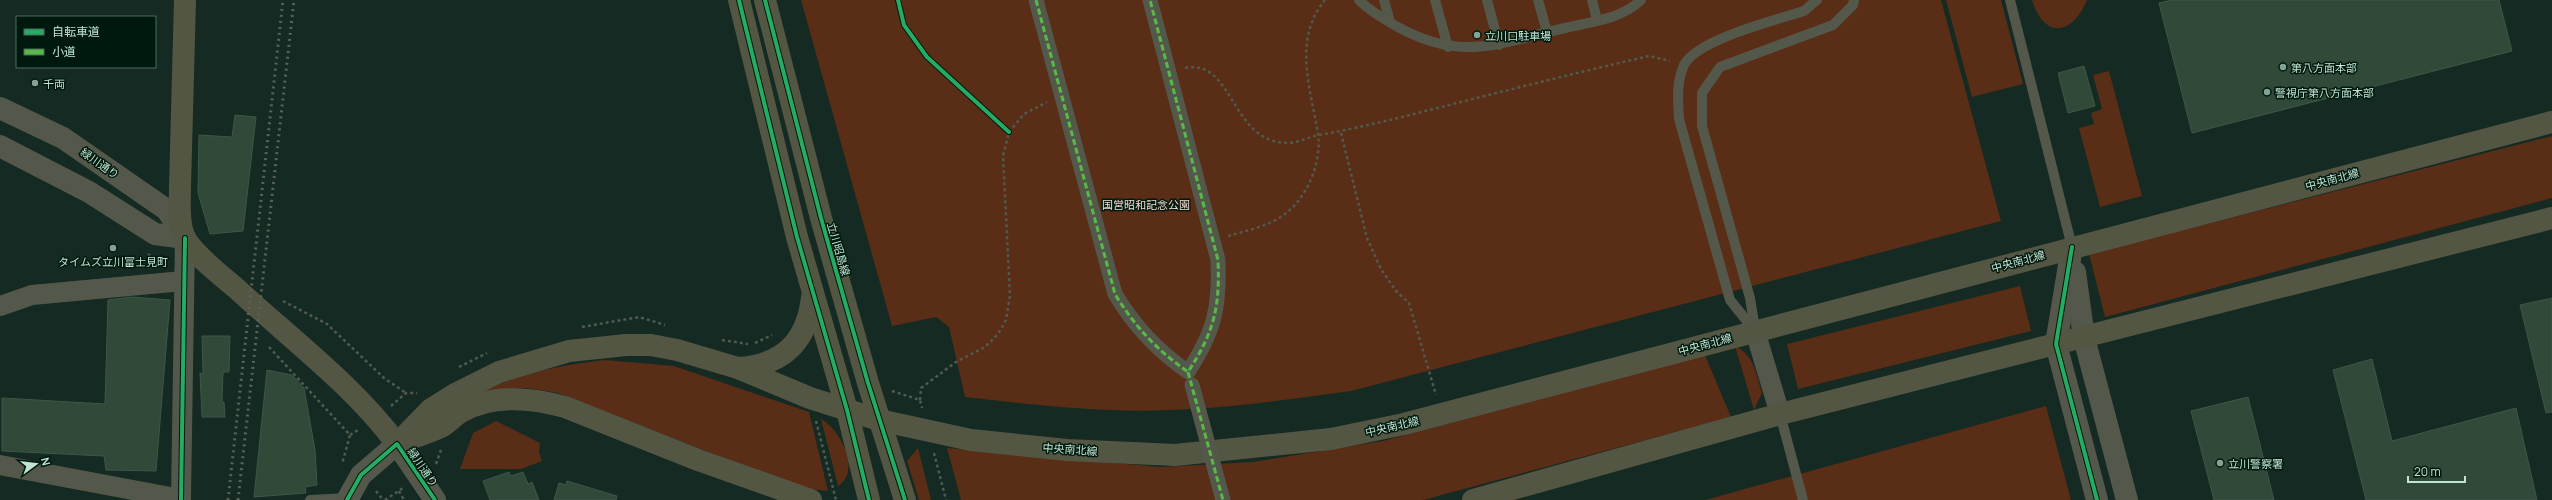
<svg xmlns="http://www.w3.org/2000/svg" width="2552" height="500" font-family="Manrope,'Noto Sans JP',sans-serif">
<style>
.green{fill:#592d16}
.building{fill:#304939;stroke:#415548}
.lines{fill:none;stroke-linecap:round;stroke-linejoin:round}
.path{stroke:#515a4e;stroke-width:2.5;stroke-dasharray:3 3;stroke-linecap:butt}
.service{stroke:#54584a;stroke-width:10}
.pedestrian{stroke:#54584a;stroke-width:15}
.minor{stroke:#54584a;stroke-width:20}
.tertiary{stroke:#54584a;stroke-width:22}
.secondary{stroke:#545644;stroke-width:22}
.rail{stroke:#5a6358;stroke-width:3;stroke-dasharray:2 4;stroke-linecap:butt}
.pedestrian-bridge{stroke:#54584a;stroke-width:15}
.quiet{stroke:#58b947;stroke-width:3;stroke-dasharray:6 3;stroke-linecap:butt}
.cycleway-casing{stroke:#00190e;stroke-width:6}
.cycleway{stroke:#26ab63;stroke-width:4}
.poi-dot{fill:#84a395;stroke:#00190e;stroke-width:1.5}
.labels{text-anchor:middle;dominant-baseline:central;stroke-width:3;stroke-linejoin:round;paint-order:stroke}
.poi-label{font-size:11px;fill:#c1e4d3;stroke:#00190e;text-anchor:start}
.street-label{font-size:11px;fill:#c1e4d3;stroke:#00190e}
.park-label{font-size:11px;fill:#f6dacf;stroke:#00190e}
</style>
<rect width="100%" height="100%" fill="#142a22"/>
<!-- green -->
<g class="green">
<path d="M 801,0 L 1941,0 L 2001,221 L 1351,391 C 1291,399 1231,408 1171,410 C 1102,413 1033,405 965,397 L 949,327 L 936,317 L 892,326 Z"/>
<polygon points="1946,0 2001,0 2023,84 1972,97"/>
<path d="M 2032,0 L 2087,0 C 2073,35 2044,40 2032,0 Z"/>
<polygon points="2109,71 2142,196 2100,207 2079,128 2094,124 2091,113 2102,109 2093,75"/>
<polygon points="2552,136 2552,198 2105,317 2089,254"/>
<polygon points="2020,286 2031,331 1798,389 1787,344"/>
<path d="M 1735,346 C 1755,356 1756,374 1762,393 L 1754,410 Z"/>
<polygon points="1705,355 1731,417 1423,500 961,500 947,448 1161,467 1253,462 1383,441"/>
<path d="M 605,360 L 674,366 L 809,412 L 828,491 L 810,489 L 721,457 L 558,393 L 527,388 L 507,389 L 475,395 C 515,374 560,365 605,360 Z"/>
<polygon points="2046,406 2071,500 1705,500"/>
<path d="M 821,419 C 840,429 862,471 838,486 Z"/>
<polygon points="496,421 540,443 539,452 542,461 521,469 460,469 473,433"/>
<polygon points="918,448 931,500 919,500 907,461"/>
</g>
<!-- building -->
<g class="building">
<polygon points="2172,0 2499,0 2512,51 2192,133 2159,3"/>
<polygon points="2084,66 2095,106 2068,113 2058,73"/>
<polygon points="235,115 256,117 243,231 210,234 198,193 199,135 232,137"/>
<polygon points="132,297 170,300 156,471 106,470 104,456 2,451 2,398 105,404 108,300"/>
<polygon points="2552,298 2552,412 2546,413 2520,305"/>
<polygon points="202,336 230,336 229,372 223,372 222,402 224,402 225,417 202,417 200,373 203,374"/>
<polygon points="2372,359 2392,441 2516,408 2537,500 2366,500 2333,370"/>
<polygon points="267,370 292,375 304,388 315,450 317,485 305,487 306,493 254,497"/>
<polygon points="2248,397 2274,500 2214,500 2191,411"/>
<polygon points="509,472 511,476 523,472 528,484 532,482 539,500 490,500 483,481"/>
<polygon points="567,481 617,496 616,500 554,500 559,483 566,485"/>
</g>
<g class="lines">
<!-- path -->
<g class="path">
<path d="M 1185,68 C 1234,58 1230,142 1287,143 C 1299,143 1308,137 1319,135 C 1347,130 1374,124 1402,117 C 1484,96 1567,75 1649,56 L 1670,61"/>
<polyline points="1341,133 1367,238 1381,269 1396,291 1409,303 1436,395"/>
<path d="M 1228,236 C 1245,231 1264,227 1279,218 C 1306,202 1322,164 1318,134 C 1311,89 1292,40 1325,0"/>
<polyline points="148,254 158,263"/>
<polyline points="283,301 327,324 384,378 406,393"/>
<polyline points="582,327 639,317 665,325"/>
<polyline points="722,340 748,344"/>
<polyline points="755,343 772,335"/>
<polyline points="269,347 350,435 342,464"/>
<polyline points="459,367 487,353"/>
<polyline points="892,391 920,400 922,408"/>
<polyline points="920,400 921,388 956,362 985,347 998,334 1006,320 1010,296 1003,156 1009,132 1024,114 1047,102"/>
<polyline points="391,406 406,393 417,393"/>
<polyline points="816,421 836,500"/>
<polyline points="350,435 358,430"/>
<polyline points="934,453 946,500"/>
<polyline points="436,464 441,450"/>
<polyline points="376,491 383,500"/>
<polyline points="399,491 404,500"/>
<polyline points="385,500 403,488"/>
</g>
<!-- service -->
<g class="service">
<path d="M 1359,0 C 1368,10 1384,19 1396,26 C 1462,63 1498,43 1565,28 C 1590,22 1622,19 1641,0"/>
<polyline points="1384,0 1390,22"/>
<polyline points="1435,0 1448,47"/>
<polyline points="1487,0 1499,45"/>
<polyline points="1538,0 1547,32"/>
<polyline points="1592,0 1597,20"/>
<polyline points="2010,0 2072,247"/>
<polyline points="1755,329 1750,298 1702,126 1702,93 1720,67 1833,25 1853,5 1854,0"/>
<path d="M 1755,331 L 1730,300 L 1679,119 C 1678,101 1676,83 1684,65 C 1696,40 1776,20 1804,11 L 1817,0"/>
<polyline points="1780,414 1803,500"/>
<polyline points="310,500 348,498"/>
</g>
<!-- pedestrian -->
<path class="pedestrian" d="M 1036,0 L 1115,294 C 1135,327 1157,350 1188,372 C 1214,332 1220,308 1218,260 L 1150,0"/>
<!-- minor -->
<g class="minor">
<polyline points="0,306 32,295 183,281"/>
<polyline points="1755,331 1780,414"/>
<polyline points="0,465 181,499"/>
<polyline points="181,500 185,238"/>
</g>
<!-- tertiary -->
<g class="tertiary">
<polyline points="0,108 63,138 167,210 185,238"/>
<polyline points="0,146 89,192 155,234 185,238"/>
<polyline points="2072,247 2056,344 2097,500"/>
<polyline points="2075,272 2084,338 2127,500"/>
<polyline points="347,500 361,475 397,444 435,500"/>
</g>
<!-- secondary -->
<g class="secondary">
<path d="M 185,0 L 180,186 C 180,202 178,223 185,238 C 194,255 222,276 237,289 C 292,340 352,384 397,444"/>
<polyline points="739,0 797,237 847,410 869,500"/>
<polyline points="765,0 821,218 868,383 905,500"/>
<path d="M 738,368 C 783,365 807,342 812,297"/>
<path d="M 404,441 C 416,436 429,433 441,427 C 448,423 454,416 461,412 C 492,394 532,398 565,407 L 698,460 L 811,500"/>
<polyline points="397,444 431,409 455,394 499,372 569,351 626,345 651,345 677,350 738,368 810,398 879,420 971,440 1067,450 1175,455 1331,439 1404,424 2552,122"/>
<polyline points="1473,500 1780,414 2552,218"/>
</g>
<!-- rail -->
<g class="rail">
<polyline points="228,500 283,0"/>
<polyline points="238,500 294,0"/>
</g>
<!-- pedestrian-bridge -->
<polyline class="pedestrian-bridge" points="1192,385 1223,500"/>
<!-- quiet -->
<g class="quiet">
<path d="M 1036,0 L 1115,294 C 1135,327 1157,350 1188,372 C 1214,332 1220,308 1218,260 L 1150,0"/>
<polyline points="1188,372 1223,500"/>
</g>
<defs>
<g id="cycleway">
<polyline points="739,0 797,237 847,410 869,500"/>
<polyline points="765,0 821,218 868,383 905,500"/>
<polyline points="898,0 904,25 927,57 1009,132"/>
<polyline points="2072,247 2056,344 2097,500"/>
<polyline points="181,500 185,238"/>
<polyline points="347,500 361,475 397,444 435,500"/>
</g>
</defs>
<!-- cycleway casing -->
<use href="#cycleway" class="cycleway-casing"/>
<!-- cycleway -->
<use href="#cycleway" class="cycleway"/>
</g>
<!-- markers -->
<g class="poi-dot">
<circle cx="1477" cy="35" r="4"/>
<circle cx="2283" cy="67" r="4"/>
<circle cx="35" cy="83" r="4"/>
<circle cx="2267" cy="92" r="4"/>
<circle cx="113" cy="248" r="4"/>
<circle cx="2220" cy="463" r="4"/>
</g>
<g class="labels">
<!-- poi labels -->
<g class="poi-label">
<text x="1485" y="35">立川口駐車場</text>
<text x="2291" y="67">第八方面本部</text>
<text x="43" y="83">千両</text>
<text x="2275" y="92">警視庁第八方面本部</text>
<text x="113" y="261" text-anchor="middle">タイムズ立川富士見町</text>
<text x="2228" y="463">立川警察署</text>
</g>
<!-- street labels -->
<g class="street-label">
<text transform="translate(100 163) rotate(35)">緑川通り</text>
<text transform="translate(2332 179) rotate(-15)">中央南北線</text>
<text transform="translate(839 249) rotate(74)">立川昭島線</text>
<text transform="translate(2018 261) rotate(-15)">中央南北線</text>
<text transform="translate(1705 344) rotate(-15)">中央南北線</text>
<text transform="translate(1392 426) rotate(-13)">中央南北線</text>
<text transform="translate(1070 449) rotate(4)">中央南北線</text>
<text transform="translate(423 467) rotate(56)">緑川通り</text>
</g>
<!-- park labels -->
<g class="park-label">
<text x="1146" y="204">国営昭和記念公園</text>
</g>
</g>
<!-- legend -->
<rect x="16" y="16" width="140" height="52" fill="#00190e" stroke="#4d6a5d"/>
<rect x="24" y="29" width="20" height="6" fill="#26ab63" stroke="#4d6a5d"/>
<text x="52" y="36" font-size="12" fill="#c1e4d3">自転車道</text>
<rect x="24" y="49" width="20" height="6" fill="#58b947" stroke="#4d6a5d"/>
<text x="52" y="56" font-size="12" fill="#c1e4d3">小道</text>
<!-- north arrow -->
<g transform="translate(36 464) rotate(75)" stroke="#00190e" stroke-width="3" paint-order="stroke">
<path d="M0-3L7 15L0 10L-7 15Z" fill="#c1e4d3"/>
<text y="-6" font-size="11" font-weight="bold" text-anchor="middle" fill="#c1e4d3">N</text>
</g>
<!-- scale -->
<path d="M2408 476v6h57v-6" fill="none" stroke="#c1e4d3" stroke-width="2"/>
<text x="2414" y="476" font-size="12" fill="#c1e4d3" stroke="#00190e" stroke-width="3" paint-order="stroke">20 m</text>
</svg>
